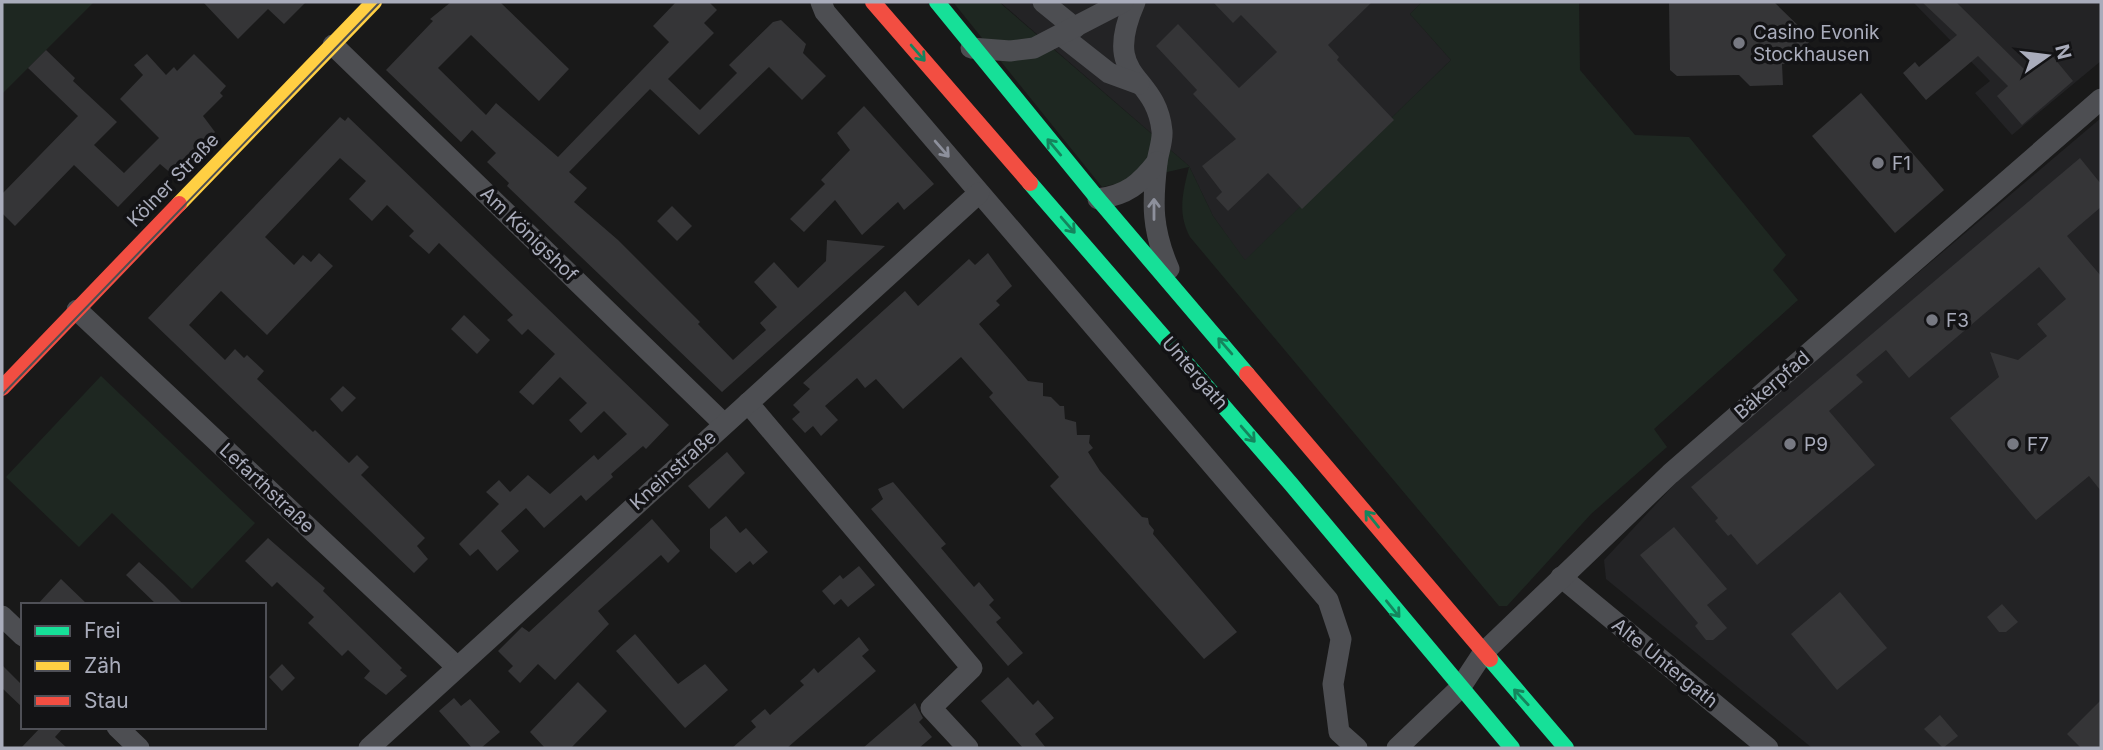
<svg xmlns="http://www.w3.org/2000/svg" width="2103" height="750" font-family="Inter,sans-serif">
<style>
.built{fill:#232325}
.green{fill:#1e2721}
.building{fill:#353537}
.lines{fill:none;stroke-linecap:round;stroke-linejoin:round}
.street{stroke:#4d4e52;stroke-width:21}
.fast{stroke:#16e098;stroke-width:16}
.slow{stroke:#ffcf43;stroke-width:16}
.jam{stroke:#f24e42;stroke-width:16}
.tram{stroke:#4d4e51;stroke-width:2}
.oneway{stroke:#15845d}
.oneway2{stroke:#8d909c}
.poi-dot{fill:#777982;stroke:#131315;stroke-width:2.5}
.labels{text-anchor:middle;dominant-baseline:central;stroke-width:7;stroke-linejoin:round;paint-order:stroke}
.poi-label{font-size:19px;fill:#a9acbb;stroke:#131315;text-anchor:start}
.street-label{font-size:19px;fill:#a9acbb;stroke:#131315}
</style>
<rect width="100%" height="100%" fill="#191919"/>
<!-- built -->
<g class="built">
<polygon points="1000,2 1422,2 1410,14 1451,60 1245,261 1213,216 1189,166"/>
<polygon points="1913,2 2101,2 2101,61 2012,135 1975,93 1990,81"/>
<polygon points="2101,118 2101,748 1812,748 1606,579 1604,560 1696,461"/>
</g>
<!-- green -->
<g class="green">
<polygon points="2,2 94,2 2,94"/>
<path d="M 953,2 L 999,2 L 1189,166 L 1213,216 L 1245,260 L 1451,60 L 1410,14 L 1422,2 L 1579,2 L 1580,70 L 1635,135 L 1689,137 L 1786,255 L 1773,270 L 1798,300 L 1654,429 L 1667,447 L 1591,514 L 1507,606 L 1499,606 L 1190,237 C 1177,213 1183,192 1189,167 L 1102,187 Z"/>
<polygon points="101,376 255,523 192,589 112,513 79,547 6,477"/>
</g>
<!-- building -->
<g class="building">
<polygon points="203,2 306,2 284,24 268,9 238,39"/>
<polygon points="451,2 500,2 569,69 539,101 471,35 438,68 486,115 496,103 558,157 669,42 653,26 676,2 709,2 717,10 704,23 714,33 668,79 700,110 737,73 729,65 773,22 781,20 806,44 803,53 826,76 802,100 769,67 699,135 650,89 569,172 587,188 574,202 618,240 700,322 698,324 733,360 766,330 760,323 777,307 754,282 774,262 798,288 826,261 827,240 885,246 722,392 507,186 509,183 487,162 496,153 472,130 461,142 386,70 433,21 430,19"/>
<polygon points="1213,2 1372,2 1328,45 1339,57 1337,60 1394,120 1302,209 1268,173 1228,211 1216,198 1222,192 1202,166 1236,139 1193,94 1197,90 1156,46 1178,24 1239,88 1277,52 1241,15 1233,23"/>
<polygon points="1669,2 1774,2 1812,39 1804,48 1804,63 1782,64 1783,85 1750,86 1739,75 1677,76 1670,70"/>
<polygon points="1922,2 1956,2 2026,71 2049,52 2073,81 2022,125 1997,96 2008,86 1978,56 1926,100 1903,73 1915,62 1919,67 1957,35"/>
<polygon points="46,50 75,78 73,81 117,122 94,145 124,173 159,138 120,99 143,75 134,65 147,54 166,75 174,67 177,71 194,54 226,86 220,93 223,96 203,116 215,132 173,175 160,164 118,207 74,165 15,226 2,213 2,194 78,116 28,68"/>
<polygon points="1861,93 1944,190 1895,233 1812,136"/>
<polygon points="864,106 934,184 904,210 898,202 862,235 835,200 804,232 790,219 825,184 821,180 850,150 837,133"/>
<polygon points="340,117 345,121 348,117 669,425 646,449 643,446 611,474 613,477 586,501 581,495 544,528 526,508 501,531 519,551 497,571 478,549 470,556 459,544 499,504 486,492 499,480 510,492 528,475 550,494 594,455 598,460 627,434 604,411 581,433 569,420 587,403 560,377 533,405 519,392 555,354 528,329 522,335 507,320 513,315 439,243 429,254 409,236 414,231 387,205 372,221 349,199 366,181 340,158 265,237 294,265 303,255 311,262 319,253 333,266 267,335 221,291 189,325 225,360 235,349 244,358 247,355 264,371 257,379 313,432 315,430 349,463 357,455 369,467 361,475 425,538 417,546 428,559 414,573 148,318"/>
<polygon points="2080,158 2101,184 2101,207 2067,236 2101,276 2101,491 2089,476 2036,520 1950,418 1999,377 1990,352 2018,360 2047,336 2037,324 2066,299 2039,267 1909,378 1886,350 1856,375 1863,382 1829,411 1875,465 1757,565 1731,534 1728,536 1715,521 1718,518 1691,487"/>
<polygon points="672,206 692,226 677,241 657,221"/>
<polygon points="988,253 1012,286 996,301 1000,305 979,324 1028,381 1043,383 1043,396 1051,397 1060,406 1064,406 1065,419 1076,422 1077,435 1090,435 1089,443 1093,448 1088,452 1100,471 1142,517 1148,518 1149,524 1154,530 1153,534 1237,632 1204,659 1050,486 1059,477 989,397 993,393 961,357 903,409 876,379 865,388 857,378 825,406 838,420 821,436 813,426 805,433 792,419 800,412 793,405 810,389 803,383 905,291 918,306 969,259 975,265"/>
<polygon points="464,315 490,340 477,354 451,329"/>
<polygon points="343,386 356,398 342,412 330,399"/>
<polygon points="727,452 745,473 709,509 688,486"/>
<polygon points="893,482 946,544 941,548 962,573 974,587 979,582 994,600 989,605 1001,618 996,622 1023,653 1008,666 871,509 883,499 878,489"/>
<polygon points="726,516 740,533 746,528 768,552 753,565 750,561 736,573 710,548 710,529"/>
<polygon points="652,519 680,551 668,563 661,555 598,611 609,624 555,680 538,664 520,683 508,671 513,666 498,651 522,627 529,632"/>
<polygon points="1674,527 1727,589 1707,605 1727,628 1713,640 1706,640 1695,626 1698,623 1640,555"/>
<polygon points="268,538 325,588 323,591 402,668 400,670 407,676 386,695 364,678 370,671 348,650 342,656 308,623 314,617 277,582 272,587 245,561"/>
<polygon points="139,562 164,585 184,605 157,605 126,575"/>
<polygon points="859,566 875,585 848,607 841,599 834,605 822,591 840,575 843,579"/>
<polygon points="61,579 88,605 37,605"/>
<polygon points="1840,592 1887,648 1837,690 1791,634"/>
<polygon points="2002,604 2018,622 2006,632 1999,632 1987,617"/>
<polygon points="635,634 678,684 705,664 728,690 685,728 616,651"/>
<polygon points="859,637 869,650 862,656 876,671 787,748 732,748 756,727 751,721 765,709 770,715 804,685 800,681 807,675 814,668 818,673"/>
<polygon points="282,664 295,678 282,691 269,677"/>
<polygon points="2,665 23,686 23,708 2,688"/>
<polygon points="1008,677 1033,705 1038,700 1054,718 1035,734 1046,748 1023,748 981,701"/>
<polygon points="578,682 607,711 571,748 545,748 530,732"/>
<polygon points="454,698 461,706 470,699 500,732 481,748 472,748 439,711"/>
<polygon points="2101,700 2101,748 2081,748 2067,734"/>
<polygon points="915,703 923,718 919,722 932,737 919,748 863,748"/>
<polygon points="1940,715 1958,736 1943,748 1924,729"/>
<polygon points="41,727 64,727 55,737 67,748 21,748"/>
</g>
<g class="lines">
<!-- street -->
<g class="street">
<polyline points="821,2 825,12 1328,600 1341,639 1333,684 1339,732 1357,748"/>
<polyline points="1043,2 1075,28"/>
<path d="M 1135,2 C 1100,82 1156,71 1162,131 C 1163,141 1158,153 1157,163 C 1152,204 1152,230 1169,269"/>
<polyline points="1062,36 1109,73 1139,84"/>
<polyline points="333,45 724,424"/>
<polyline points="971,48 1010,51 1034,48 1123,2"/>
<path d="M 1098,199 C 1127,195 1140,184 1157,162"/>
<polyline points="77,310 456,666"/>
<polyline points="748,403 972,668 931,708 968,748"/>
<polyline points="1561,577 1768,748"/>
<polyline points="2,616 23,636"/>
<polyline points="117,727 139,748"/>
<polyline points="369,748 979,193"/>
<polyline points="1397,748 1460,688 1483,653 1670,474 2101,99"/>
</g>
<!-- fast -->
<g class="fast">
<polyline points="937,2 1098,199 1247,374"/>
<polyline points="1030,183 1291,484 1512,748"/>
<polyline points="1490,659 1566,748"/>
</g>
<!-- slow -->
<polyline class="slow" points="179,204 374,2"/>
<!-- jam -->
<g class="jam">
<polyline points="873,2 1030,183"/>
<polyline points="1247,374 1490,659"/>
<polyline points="2,388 179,204"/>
</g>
<!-- tram -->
<polyline class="tram" points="2,395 380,2"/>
</g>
<!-- one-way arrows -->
<defs><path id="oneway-shaft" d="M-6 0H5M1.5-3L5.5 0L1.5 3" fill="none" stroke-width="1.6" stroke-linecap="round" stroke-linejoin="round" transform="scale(1.75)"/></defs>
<g class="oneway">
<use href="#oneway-shaft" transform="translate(918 53) rotate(49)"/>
<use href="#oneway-shaft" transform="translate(1054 147) rotate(-130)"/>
<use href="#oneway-shaft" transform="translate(1068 225) rotate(49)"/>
<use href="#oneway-shaft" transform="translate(1225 346) rotate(-131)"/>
<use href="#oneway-shaft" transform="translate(1248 434) rotate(49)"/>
<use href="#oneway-shaft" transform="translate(1372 519) rotate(-129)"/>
<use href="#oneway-shaft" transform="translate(1393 609) rotate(51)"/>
<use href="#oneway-shaft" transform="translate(1521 697) rotate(-133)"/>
</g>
<g class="oneway2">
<use href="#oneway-shaft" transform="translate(942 149) rotate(49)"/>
<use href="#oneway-shaft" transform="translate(1154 209) rotate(-90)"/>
</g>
<!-- markers -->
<g class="poi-dot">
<circle cx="1739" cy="43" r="7"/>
<circle cx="1878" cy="163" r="7"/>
<circle cx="1932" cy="320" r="7"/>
<circle cx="1790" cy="444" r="7"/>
<circle cx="2013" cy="444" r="7"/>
</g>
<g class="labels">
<!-- poi labels -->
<g class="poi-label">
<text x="1753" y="32">Casino Evonik<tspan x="1753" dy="22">Stockhausen</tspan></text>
<text x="1892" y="163">F1</text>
<text x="1946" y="320">F3</text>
<text x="1804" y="444">P9</text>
<text x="2027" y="444">F7</text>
</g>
<!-- street labels -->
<g class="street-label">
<text transform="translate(173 180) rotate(-46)">Kölner Straße</text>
<text transform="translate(529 234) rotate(44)">Am Königshof</text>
<text transform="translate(1195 373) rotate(49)">Untergath</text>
<text transform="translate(1772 385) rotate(-41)">Bäkerpfad</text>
<text transform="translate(673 470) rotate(-42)">Kneinstraße</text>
<text transform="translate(267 488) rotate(43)">Lefarthstraße</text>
<text transform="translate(1665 663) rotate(39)">Alte Untergath</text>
</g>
</g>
<!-- border -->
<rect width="2103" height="750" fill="none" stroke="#a9acbb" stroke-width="7"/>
<!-- legend -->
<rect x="21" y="603" width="245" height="126" fill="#131315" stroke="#4f5057" stroke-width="2"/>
<rect x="35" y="626" width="35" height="10" fill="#16e098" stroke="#4f5057" stroke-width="2"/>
<text x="84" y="638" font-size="21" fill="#a9acbb">Frei</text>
<rect x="35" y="661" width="35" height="10" fill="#ffcf43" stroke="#4f5057" stroke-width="2"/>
<text x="84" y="673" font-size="21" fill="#a9acbb">Zäh</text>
<rect x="35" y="696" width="35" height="10" fill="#f24e42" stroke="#4f5057" stroke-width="2"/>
<text x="84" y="708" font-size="21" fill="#a9acbb">Stau</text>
<!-- north arrow -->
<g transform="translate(2047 56) rotate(76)" stroke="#131315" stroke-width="5" paint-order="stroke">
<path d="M0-5L12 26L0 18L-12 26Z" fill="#a9acbb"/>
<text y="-10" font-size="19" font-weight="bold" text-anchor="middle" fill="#a9acbb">N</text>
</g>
</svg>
